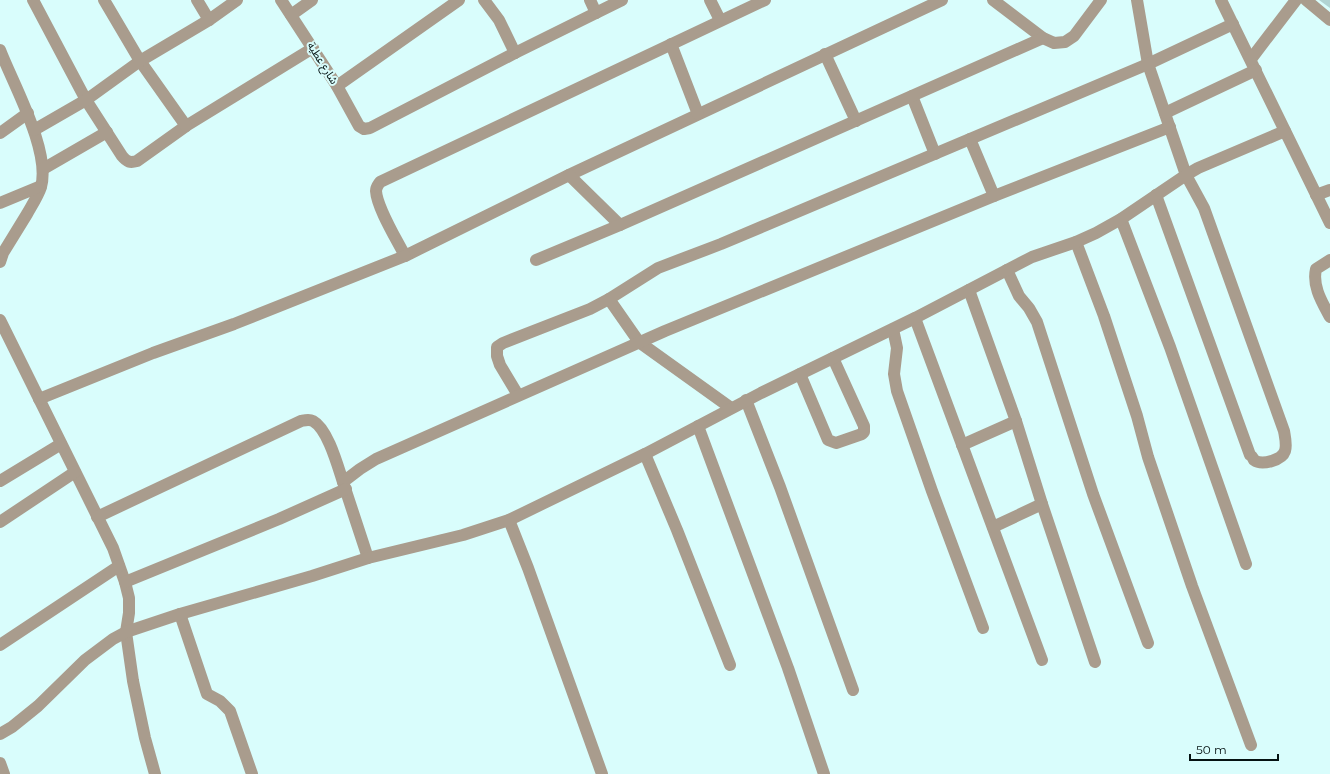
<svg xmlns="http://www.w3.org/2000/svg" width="1330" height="774" font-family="Montserrat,'Noto Sans Arabic',sans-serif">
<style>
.building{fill:#b1d4d3}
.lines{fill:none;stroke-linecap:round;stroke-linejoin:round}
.minor{stroke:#a99c8d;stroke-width:12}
.labels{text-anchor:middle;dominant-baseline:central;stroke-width:4;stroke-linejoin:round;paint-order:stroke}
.street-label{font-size:11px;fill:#051212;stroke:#d9fdfc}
</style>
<rect width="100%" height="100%" fill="#d9fdfc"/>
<!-- building -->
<polygon class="building" points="1319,0 1330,0 1330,8"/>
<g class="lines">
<!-- minor -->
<g class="minor">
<path d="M 33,0 L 86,100 L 122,156 C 127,162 130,163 137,161 L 186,126 L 313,48"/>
<polyline points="197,0 209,20"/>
<polyline points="281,0 337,86 359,126 364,129 370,128 515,53 622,0"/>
<polyline points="484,0 499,20 515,53"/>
<polyline points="590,0 596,13"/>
<polyline points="710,0 720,20"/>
<path d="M 765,0 L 380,182 C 378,185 376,187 376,191 C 377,208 397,240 405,256 L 569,175 L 942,0"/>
<polyline points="993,0 1043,38 1054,43 1065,42 1074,36 1101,0"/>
<path d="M 1137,0 L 1148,64 L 1186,175 L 1204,208 L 1284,431 C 1285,437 1287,445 1285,451 C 1282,460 1262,466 1254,460 C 1253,458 1252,456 1250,455 L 1156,195"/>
<polyline points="1221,0 1330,223"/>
<polyline points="1306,0 1330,20"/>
<polyline points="291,15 312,0"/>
<polyline points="671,44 698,114"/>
<path d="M 0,50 C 13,84 51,151 41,187 C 38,196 32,205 27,214 C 19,227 11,240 3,253 L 0,262"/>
<polyline points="825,54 856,121"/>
<polyline points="1251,59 1296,0"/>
<polyline points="337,86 459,0"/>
<polyline points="912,96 935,154"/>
<polyline points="1165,113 1256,70"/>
<polyline points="186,126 140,61 209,20 237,0"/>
<polyline points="34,130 86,100 140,61 104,0"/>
<polyline points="0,133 28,113"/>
<polyline points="970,139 994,196"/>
<polyline points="43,169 107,132"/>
<polyline points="569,175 620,225"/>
<polyline points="1316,195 1330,190"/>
<polyline points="0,203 41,186"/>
<polyline points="1121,219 1170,347 1246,564"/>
<polyline points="1076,242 1104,316 1137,416 1148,457 1192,586 1251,745"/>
<polyline points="536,260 620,225 1043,38"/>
<path d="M 1330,260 L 1316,269 C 1312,286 1322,302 1330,317"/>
<polyline points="1007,270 1019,296 1029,308 1037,322 1093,494 1148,643"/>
<polyline points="969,290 1016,421 1042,504 1095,662"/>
<polyline points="609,299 639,342 731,408"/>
<polyline points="915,318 1042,660"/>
<polyline points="0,320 113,548 125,582 129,598 129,613 126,632 133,681 145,738 155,774"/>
<polyline points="893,329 897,348 894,374 897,391 932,491 983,628"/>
<polyline points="800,374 828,440 836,443 862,434 864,432 864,426 833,358"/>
<polyline points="518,395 500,365 497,356 497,347 503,343 590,309 609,299 658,268 721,244 1148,64 1233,24"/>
<polyline points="39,399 153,353 234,324 405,256"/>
<polyline points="746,400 780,487 853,690"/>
<polyline points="698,426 788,668 824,774"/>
<polyline points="962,445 1016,421"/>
<polyline points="645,454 677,530 730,665"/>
<polyline points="0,481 61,444"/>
<path d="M 97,517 L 301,421 C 306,420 309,419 313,421 C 328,429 338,467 343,482"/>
<polyline points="509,520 528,568 602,774"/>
<polyline points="0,522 75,472"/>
<polyline points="993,527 1042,504"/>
<polyline points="368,558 343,482 360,469 376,459 665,331 994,196 1170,127"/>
<polyline points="125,582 279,519 346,489"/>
<polyline points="180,614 207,694 220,701 230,711 252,774"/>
<polyline points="0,645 119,566"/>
<polyline points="0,734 12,727 38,706 85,660 113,639 126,632 180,614 312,576 368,558 463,535 509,520 645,454 761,393 915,318 1032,257 1076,242 1096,233 1121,219 1186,175 1198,168 1285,131"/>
<polyline points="0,763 4,774"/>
</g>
</g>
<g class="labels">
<!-- street labels -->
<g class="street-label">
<text transform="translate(323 63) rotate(58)">شارع عطية</text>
</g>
</g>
<!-- scale -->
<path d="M1190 754v6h88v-6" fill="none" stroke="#051212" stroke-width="2"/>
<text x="1196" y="754" font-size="12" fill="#051212" stroke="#d9fdfc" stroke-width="3" paint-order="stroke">50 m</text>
</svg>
